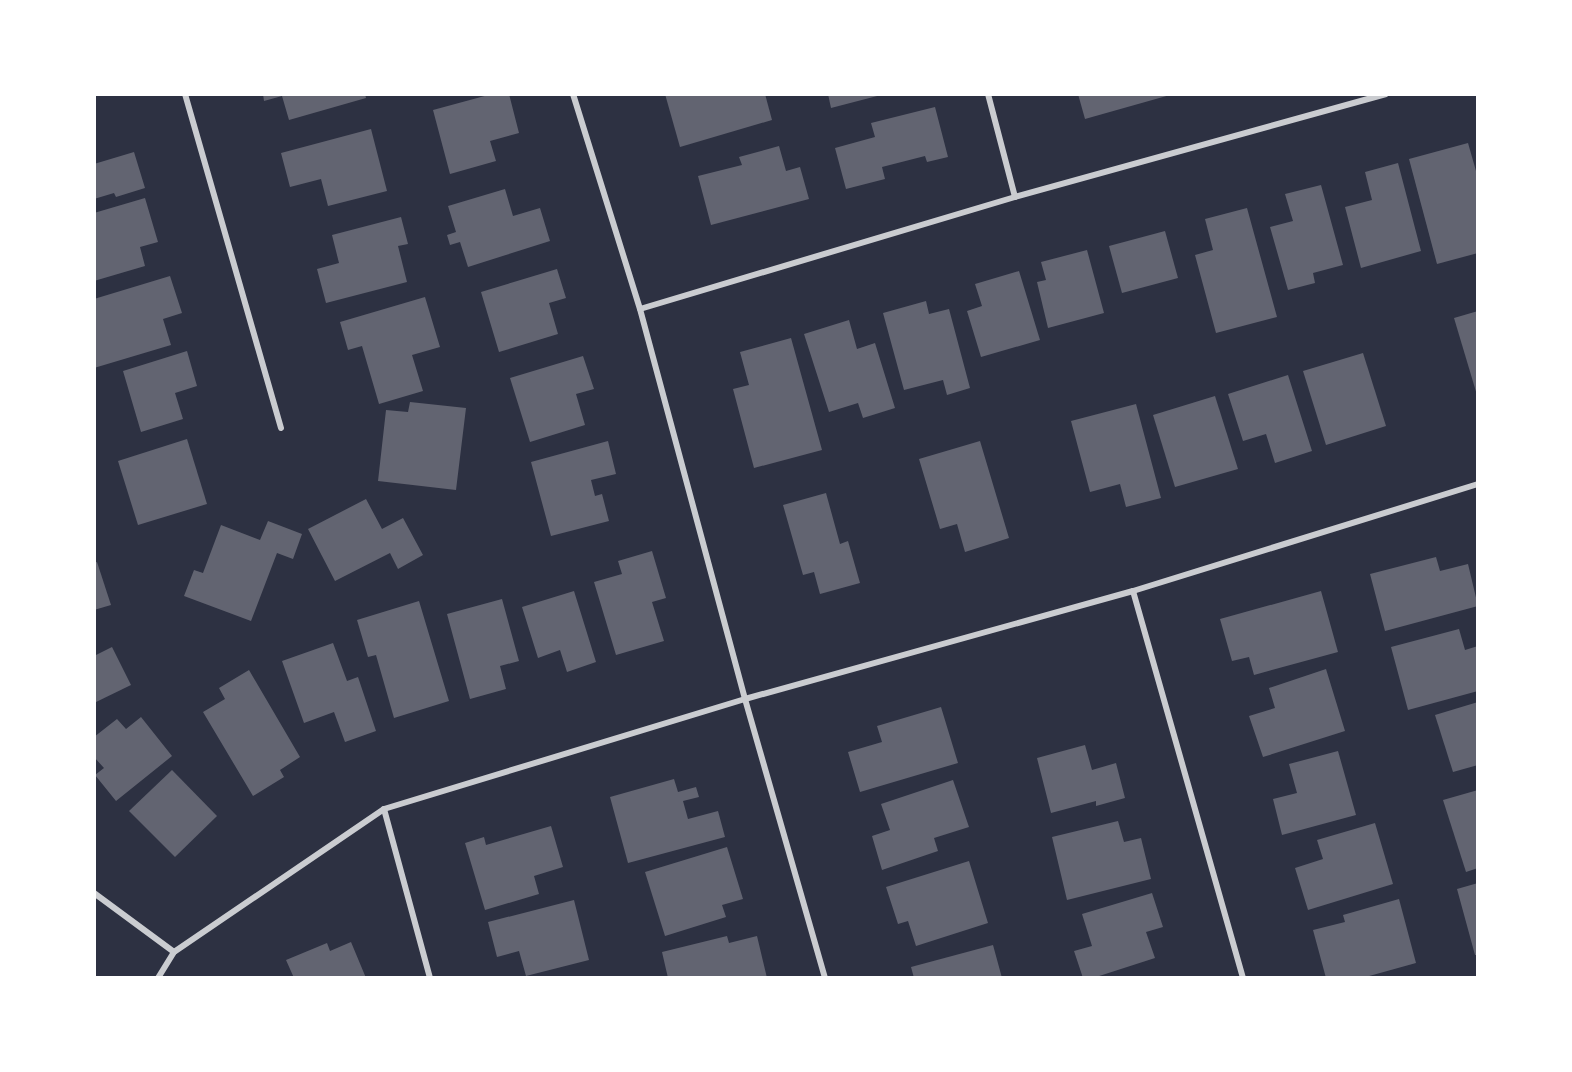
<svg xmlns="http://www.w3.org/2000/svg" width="1572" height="1072" font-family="'Fira Sans Condensed',sans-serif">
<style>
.building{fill:#626471}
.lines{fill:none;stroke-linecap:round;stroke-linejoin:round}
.minor{stroke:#caccd0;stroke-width:6}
</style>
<rect width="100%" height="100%" fill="#2d3142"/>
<!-- building -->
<g class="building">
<polygon points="263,94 365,94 366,98 289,120 282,96 264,101"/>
<polygon points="492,94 509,94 519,133 490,141 496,161 450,174 433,110"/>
<polygon points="665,94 765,94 772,120 680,147"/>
<polygon points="828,94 881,94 881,95 831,108"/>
<polygon points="1078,94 1170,94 1170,95 1085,119"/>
<polygon points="935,107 948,157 927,162 925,156 882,167 885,179 846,189 835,148 875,137 871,123"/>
<polygon points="371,129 387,191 328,206 321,179 290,187 281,153"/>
<polygon points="1468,143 1478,178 1478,253 1437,264 1409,159"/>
<polygon points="779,146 786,171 800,167 809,199 711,225 698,176 742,165 739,157"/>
<polygon points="134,152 145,188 116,197 114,193 94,199 94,164"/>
<polygon points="1398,163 1421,251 1361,268 1345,207 1372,200 1365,172"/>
<polygon points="1321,185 1343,265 1313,273 1315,283 1288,290 1270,227 1293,221 1285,194"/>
<polygon points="505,189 513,216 540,208 550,241 468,267 460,242 450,245 447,235 456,232 448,206"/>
<polygon points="145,198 158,242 140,247 145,266 94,281 94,213"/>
<polygon points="1247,208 1277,317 1216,333 1195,255 1213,250 1205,219"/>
<polygon points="401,217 408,244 398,246 407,282 326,303 317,269 339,263 332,235"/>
<polygon points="1165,231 1178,278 1122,293 1109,246"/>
<polygon points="1087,250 1104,313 1048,328 1037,282 1046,280 1041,262"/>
<polygon points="557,269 566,298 549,303 558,334 499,352 481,292"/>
<polygon points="1019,271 1040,340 981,357 967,311 982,306 975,284"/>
<polygon points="170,276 182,313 163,319 171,345 94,368 94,299"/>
<polygon points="425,297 440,347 412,355 423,391 379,404 362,346 348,350 340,322"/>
<polygon points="926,301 929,314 949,309 970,388 947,395 943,380 904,390 883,313"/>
<polygon points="1478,311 1478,395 1477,395 1454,318"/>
<polygon points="849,320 857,349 875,343 895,408 863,418 858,403 829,412 804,334"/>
<polygon points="791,338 822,450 754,468 733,389 749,385 740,352"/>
<polygon points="187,351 197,386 175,393 183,419 141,432 123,371"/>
<polygon points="1363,353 1386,426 1326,445 1303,371"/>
<polygon points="583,356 594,389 576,394 585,425 530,442 510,378"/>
<polygon points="1288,375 1312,451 1275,463 1266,434 1243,441 1228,394"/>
<polygon points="1215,396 1238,469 1175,487 1153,415"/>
<polygon points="410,402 466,408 456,490 378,481 386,410 408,412"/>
<polygon points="1136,404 1161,498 1126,507 1120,484 1090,492 1071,421"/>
<polygon points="187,439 207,504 138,525 118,461"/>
<polygon points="608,441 616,474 591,480 595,496 602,494 609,521 551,536 531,462"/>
<polygon points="980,441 1009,538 965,552 957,524 940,529 919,459"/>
<polygon points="826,493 840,544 848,541 860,583 820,594 814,572 803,575 783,505"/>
<polygon points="366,499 382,529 403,518 423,555 398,569 390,553 335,581 308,529"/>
<polygon points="268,521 302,534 293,559 277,553 251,621 184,596 194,570 203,573 221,525 260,540"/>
<polygon points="652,551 666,598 652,602 664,641 616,655 594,582 622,574 618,561"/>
<polygon points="1436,557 1440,571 1468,564 1478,606 1385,631 1370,574"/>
<polygon points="97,562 111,605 94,610 94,563"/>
<polygon points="574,591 596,662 567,672 560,650 538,658 522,607"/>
<polygon points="1321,591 1338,652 1254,675 1249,657 1232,661 1220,619"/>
<polygon points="502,599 519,661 500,666 506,689 470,699 447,614"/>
<polygon points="419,601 449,701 394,718 376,655 368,657 357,620"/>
<polygon points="1459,629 1465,650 1478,646 1478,691 1408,710 1391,647"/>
<polygon points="333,643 347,681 358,677 376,731 345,742 334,712 304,723 282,661"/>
<polygon points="112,647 131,685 94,703 94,656"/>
<polygon points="1326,669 1345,731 1263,757 1249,716 1275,708 1269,688"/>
<polygon points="249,670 300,757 280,770 284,777 253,796 203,712 225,699 219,688"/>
<polygon points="1478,702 1478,765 1453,772 1435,715"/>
<polygon points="941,707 958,763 860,792 848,752 882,742 877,726"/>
<polygon points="141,717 172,756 116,801 95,775 104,768 94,757 94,737 117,719 126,729"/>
<polygon points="1085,745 1092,770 1116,763 1125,798 1096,806 1096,801 1051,813 1037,758"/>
<polygon points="1338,751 1356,815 1282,835 1273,799 1297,793 1289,764"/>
<polygon points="172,770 217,816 175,857 129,811"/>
<polygon points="674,779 678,792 696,787 699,797 683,801 688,819 718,811 725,837 628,863 610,797"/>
<polygon points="953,780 969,827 934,838 938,851 882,870 872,836 890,830 881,804"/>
<polygon points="1478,790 1478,868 1466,872 1443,800"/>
<polygon points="1118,821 1124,842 1141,838 1151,879 1067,900 1052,837"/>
<polygon points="1375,823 1393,884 1308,910 1295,868 1323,859 1317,840"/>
<polygon points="551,826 563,867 534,876 539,894 485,910 465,843 484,837 486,845"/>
<polygon points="727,847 743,899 722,905 726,917 665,936 645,872"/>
<polygon points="969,861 988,923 916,946 908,921 898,924 886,887"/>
<polygon points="1478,883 1478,955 1475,955 1457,889"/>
<polygon points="1152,893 1163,927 1146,932 1155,958 1093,978 1083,978 1074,951 1092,946 1082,914"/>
<polygon points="1399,899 1416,963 1362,978 1326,978 1313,930 1345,922 1343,915"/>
<polygon points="574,900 589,960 526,976 519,951 497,957 488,922"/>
<polygon points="727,936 729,943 757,936 767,978 668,978 662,952"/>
<polygon points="351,942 366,978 294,978 286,960 327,943 330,951"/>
<polygon points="993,945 1002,978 914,978 911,967"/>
</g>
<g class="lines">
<!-- minor -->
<g class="minor">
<polyline points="185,94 281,428"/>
<polyline points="573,94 640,309 745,699 825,978"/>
<polyline points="988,94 1015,197"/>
<polyline points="640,309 1015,197 1386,94"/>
<polyline points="1133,591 1243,978"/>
<polyline points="384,809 430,978"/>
<polyline points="94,893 174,952"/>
<polyline points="158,978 174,952 384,809 745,699 1133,591 1478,484"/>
</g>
</g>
<!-- border -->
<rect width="1572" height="1072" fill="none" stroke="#ffffff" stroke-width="192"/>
</svg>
